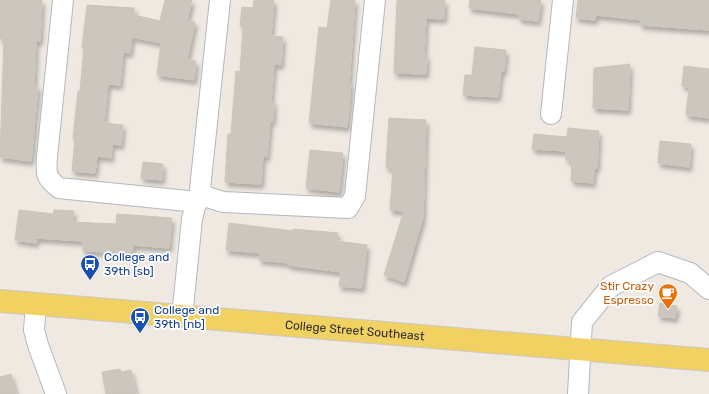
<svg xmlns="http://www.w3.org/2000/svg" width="709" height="394" font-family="Rubik,sans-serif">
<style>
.building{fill:#cbc7bf;stroke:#cbc5ba;filter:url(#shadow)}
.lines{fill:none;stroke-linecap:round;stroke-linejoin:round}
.minor-casing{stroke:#b4b7c1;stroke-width:22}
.major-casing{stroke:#c9c9c9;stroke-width:24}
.minor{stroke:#fff;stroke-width:20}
.major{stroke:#f2d163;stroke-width:22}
.labels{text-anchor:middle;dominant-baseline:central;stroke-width:3.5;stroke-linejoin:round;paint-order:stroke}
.transit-label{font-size:12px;fill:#164399;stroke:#fff;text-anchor:start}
.food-label{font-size:12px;fill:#c56008;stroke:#fff;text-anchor:end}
.street-label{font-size:12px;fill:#2e2e2e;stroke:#fff}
</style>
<defs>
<filter id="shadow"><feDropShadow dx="2.5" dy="4.5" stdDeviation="2" flood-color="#0004"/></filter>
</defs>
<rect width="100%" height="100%" fill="#efe9e1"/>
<!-- building -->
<g class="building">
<polygon points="0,0 42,0 40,41 36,41 34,86 38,86 31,161 0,157 4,39 0,39"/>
<polygon points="165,0 192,0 187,20 195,22 187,60 196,61 194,80 157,75 161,43 132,37 130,53 123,52 120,85 108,84 104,123 123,125 121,145 112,144 111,158 97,156 95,173 72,171 75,139 73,139 78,91 80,91 84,48 82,48 87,5 134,8 134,15 160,21"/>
<polygon points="254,0 274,0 271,36 283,37 281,65 274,64 271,101 274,102 273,121 270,121 267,157 263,156 261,184 225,182 228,134 231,134 236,71 240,72 243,27 240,26 242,7 253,8"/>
<polygon points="331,0 355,0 349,84 351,84 347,127 309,123 319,27 327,28"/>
<polygon points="397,0 445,0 444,19 426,18 424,55 427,55 426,74 394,73"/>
<polygon points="470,0 541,0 538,21 519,19 519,14 469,8"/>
<polygon points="578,0 709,0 709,30 640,25 641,20 596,15 595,20 576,18"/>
<polygon points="475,47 506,50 504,71 501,71 498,97 463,95 465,75 472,75"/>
<polygon points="630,64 628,110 593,108 594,68"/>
<polygon points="684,66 709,69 709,118 686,115 689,87 682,86"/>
<polygon points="389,118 426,120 423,217 404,282 384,275 404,211 390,210 393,168 386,167"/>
<polygon points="568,128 599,131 597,168 594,168 593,183 571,181 572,160 566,160 566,151 532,149 534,134 567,137"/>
<polygon points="660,141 691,144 689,167 658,163"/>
<polygon points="310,150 343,153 339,192 306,188"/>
<polygon points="143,162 163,164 162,180 141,178"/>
<polygon points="19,210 53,214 54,210 74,211 73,222 116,224 117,214 172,218 169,248 133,245 132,253 83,251 83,241 36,238 36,243 15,240"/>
<polygon points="229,223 293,231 293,229 338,233 337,241 367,245 362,288 339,286 341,272 288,265 289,263 259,260 260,253 226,250"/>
<polygon points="660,303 677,306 675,318 658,316"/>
<polygon points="120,369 121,372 131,370 136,394 106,394 102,372"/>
<polygon points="11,374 16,394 0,394 0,377"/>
</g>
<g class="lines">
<defs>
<g id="minor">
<path d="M 63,0 L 47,157 C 46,174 45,177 59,188 L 197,202"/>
<polyline points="220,0 200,189 204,196 223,202 348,208 355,196 375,0"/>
<polyline points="551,114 563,0"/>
<polyline points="36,304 34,330 38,345 56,394"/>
<polyline points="182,317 192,219 196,204 202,193"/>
<polyline points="578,394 582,322 611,286 658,262 690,273 709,289"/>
</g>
<g id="major">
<path id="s1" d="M 0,301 L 709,360"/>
</g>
</defs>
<!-- minor casing -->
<use href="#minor" class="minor-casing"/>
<!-- major casing -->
<use href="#major" class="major-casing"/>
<!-- minor -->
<use href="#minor" class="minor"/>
<!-- major -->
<use href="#major" class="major"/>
</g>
<!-- icons -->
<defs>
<symbol id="bus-pin" viewBox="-11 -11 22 30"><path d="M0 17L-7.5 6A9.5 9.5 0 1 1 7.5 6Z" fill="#1a4fb4" stroke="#fff"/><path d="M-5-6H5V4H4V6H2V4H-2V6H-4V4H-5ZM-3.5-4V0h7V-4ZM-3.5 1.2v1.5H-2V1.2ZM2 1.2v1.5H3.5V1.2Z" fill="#fff"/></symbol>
<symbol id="cafe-pin" viewBox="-11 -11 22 30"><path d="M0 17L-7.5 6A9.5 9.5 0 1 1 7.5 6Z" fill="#e8710a" stroke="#fff"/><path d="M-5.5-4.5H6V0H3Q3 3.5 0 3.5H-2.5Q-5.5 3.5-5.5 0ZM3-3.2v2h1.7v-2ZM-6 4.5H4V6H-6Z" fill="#fff"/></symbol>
</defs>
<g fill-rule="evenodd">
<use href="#bus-pin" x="79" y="253" width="22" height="30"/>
<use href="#cafe-pin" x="657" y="282" width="22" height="30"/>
<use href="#bus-pin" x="129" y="306" width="22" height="30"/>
</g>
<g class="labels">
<!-- transit labels -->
<g class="transit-label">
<text x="104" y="257">College and<tspan x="104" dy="14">39th [sb]</tspan></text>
<text x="154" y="310">College and<tspan x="154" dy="14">39th [nb]</tspan></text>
</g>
<!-- food labels -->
<g class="food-label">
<text x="654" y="286">Stir Crazy<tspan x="654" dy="14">Espresso</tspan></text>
</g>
<!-- street labels -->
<g class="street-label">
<text stroke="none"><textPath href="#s1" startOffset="356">College Street Southeast</textPath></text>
</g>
</g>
</svg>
